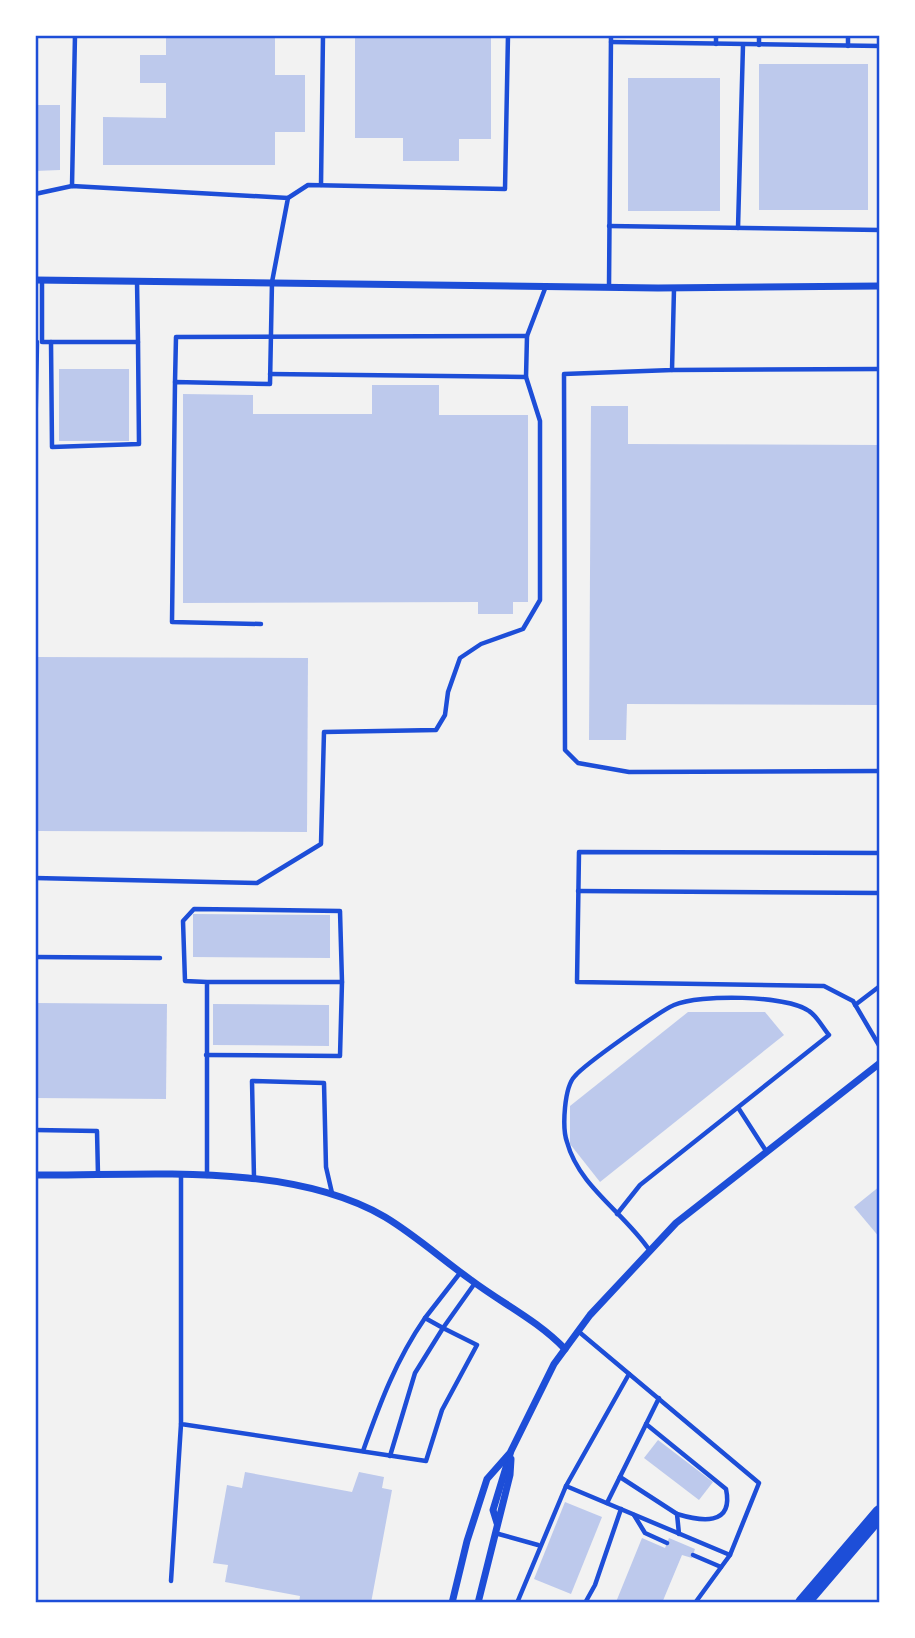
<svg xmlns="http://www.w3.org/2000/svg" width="915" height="1638" font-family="'Roboto Condensed',sans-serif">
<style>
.building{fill:#bdc9ec}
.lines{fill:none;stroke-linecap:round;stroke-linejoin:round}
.service{stroke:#1d4ed8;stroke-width:4.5}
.minor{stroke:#1d4ed8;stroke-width:7}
.motorway{stroke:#1d4ed8;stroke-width:16}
.neatline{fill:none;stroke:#1d4ed8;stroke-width:2.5}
</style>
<rect width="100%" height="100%" fill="#f2f2f2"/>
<!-- building -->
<g class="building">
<polygon points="166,35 275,35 275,75 305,75 305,132 275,132 275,165 103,165 103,117 166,118 166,83 140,83 140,55 166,55"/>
<polygon points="355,35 491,35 491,139 459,139 459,161 403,161 403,138 355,138"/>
<rect x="759" y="64" width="109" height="146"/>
<rect x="628" y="78" width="92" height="133"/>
<polygon points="35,105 60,105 60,170 35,171"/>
<rect x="59" y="369" width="70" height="72"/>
<polygon points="372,385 439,385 439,415 528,415 528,602 513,602 513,614 478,614 478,602 183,603 183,394 253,395 253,414 372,414"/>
<polygon points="591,406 628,406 628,444 880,445 880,705 627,704 626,740 589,740"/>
<polygon points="35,657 308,658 307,832 35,831"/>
<polygon points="193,914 330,915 330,958 193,957"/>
<polygon points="35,1003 167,1004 166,1099 35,1098"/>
<polygon points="213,1004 329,1005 329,1046 213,1045"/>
<polygon points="688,1012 765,1012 784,1035 600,1182 570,1144 570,1106"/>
<polygon points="880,1186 880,1238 854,1207"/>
<polygon points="658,1440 713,1482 699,1500 644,1458"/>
<polygon points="245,1472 352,1492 359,1472 384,1477 382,1488 392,1490 371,1603 299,1603 300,1596 225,1582 228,1565 213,1563 227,1485 242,1488"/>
<polygon points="565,1502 602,1517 571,1594 534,1579"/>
<polygon points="642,1538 665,1548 669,1538 695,1549 692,1558 682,1555 662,1603 618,1603 616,1602"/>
</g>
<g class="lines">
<!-- service -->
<g class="service">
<polyline points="716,35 716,44"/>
<polyline points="759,35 759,45"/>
<polyline points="848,35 848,46"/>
<polyline points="611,42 880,46"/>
<polyline points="321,185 323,35"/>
<polyline points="72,186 75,35"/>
<polyline points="35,194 72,186 288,198 272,282 270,384 175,382 172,622 261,624"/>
<polyline points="288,198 308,185 505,189 508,35"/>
<polyline points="609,226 880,230"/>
<polyline points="738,228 743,45"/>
<polyline points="42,281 42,342"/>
<polyline points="609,287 611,35"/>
<polyline points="674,289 672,370 564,374 565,750 578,763 629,772 880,771"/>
<polyline points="43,342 138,342 137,281"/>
<polyline points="51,342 52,447 139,444 138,342"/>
<polyline points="672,370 880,369"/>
<polyline points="270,374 526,377 527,336"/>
<polyline points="175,382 176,337 527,336 546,286"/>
<polyline points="35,450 37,342"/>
<polyline points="880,853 579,852 577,982 824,986 853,1001 880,1047"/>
<polyline points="35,878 257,883 321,844 324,732 436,730 445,715 448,692 460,658 481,644 523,629 540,600 540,421 526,377"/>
<polyline points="578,891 880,893"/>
<polyline points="35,957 160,958"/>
<polyline points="855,1005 880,986"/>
<polyline points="206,1055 340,1056 342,982"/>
<polyline points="739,1109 766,1151"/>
<polyline points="35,1130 97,1131 98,1175"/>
<polyline points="181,1176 181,1424 426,1461 442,1410 477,1345 443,1328 475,1283"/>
<polyline points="207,1176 207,982 342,982 340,911 194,909 183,921 185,981 207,982"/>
<polyline points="254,1178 252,1081 324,1083 326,1167 332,1193"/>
<path d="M 617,1214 L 640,1185 L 829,1035 C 823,1028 817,1016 809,1011 C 786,995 700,994 674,1005 C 660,1011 585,1064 575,1076 C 564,1087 562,1128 567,1142 C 579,1187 625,1213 650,1251"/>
<polyline points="578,1331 759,1483 730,1555 695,1603"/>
<polyline points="629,1374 566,1486 730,1555"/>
<path d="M 646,1424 L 726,1489 C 734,1527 700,1521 677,1514"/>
<path d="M 363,1451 C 380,1403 396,1360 425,1318"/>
<polyline points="390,1456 415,1373 443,1328 425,1318 460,1273"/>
<polyline points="620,1477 677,1514 679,1534"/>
<polyline points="607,1503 659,1398"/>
<polyline points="634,1515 645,1533 667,1543"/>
<polyline points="495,1533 538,1545"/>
<polyline points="693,1555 721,1567"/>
<polyline points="171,1581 181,1424"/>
<polyline points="517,1603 566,1486"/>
<polyline points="585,1603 595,1585 621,1509"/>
</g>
<!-- minor -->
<g class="minor">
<polyline points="35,280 658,288 880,286"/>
<path d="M 35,1175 C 144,1176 289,1161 385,1217 C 415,1235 443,1260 471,1280 C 503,1304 537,1320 565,1349"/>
<polyline points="497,1523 493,1510 511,1451 554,1364 590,1315 676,1223 880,1063"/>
<polyline points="452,1603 467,1541 487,1479 509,1454"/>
<polyline points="478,1603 510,1475 511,1459"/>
</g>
<!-- motorway -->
<polyline class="motorway" points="803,1603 880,1513"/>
</g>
<!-- border -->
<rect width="915" height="1638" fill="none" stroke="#ffffff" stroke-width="74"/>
<rect x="37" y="37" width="841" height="1564" class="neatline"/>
</svg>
